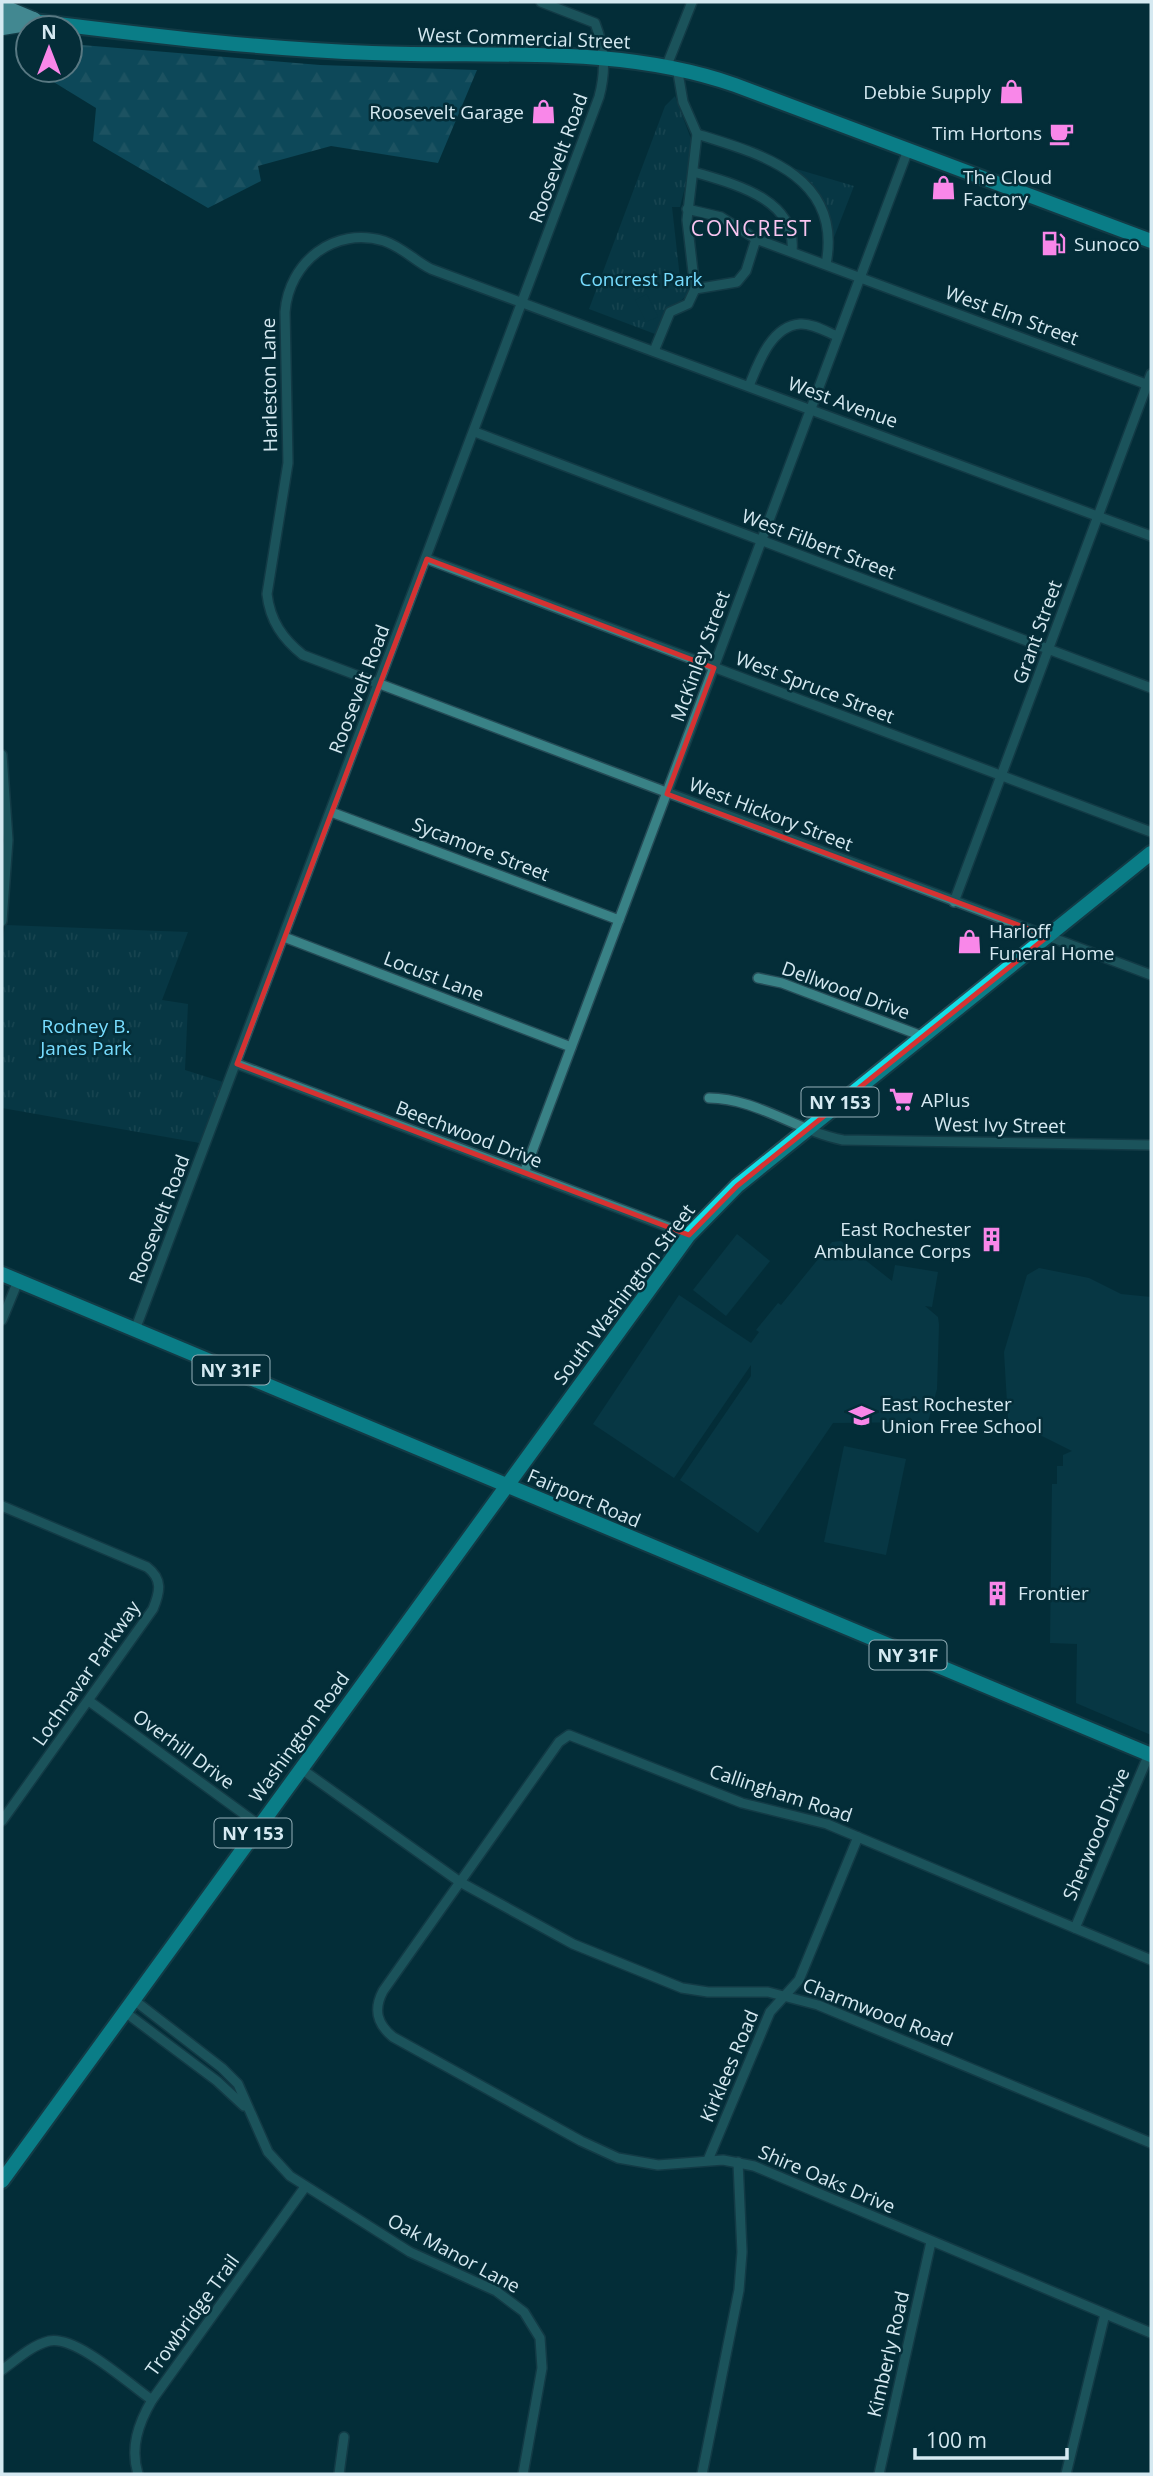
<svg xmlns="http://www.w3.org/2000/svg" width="1153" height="2476" font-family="'Open Sans',sans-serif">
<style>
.grass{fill:url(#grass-tufts)}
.forest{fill:url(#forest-firs)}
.garden{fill:#0c4352}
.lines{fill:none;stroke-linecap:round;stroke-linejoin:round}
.street-casing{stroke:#254b56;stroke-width:12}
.primary-casing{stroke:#254b56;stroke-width:18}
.highway-casing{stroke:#254b56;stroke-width:21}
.street{stroke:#398286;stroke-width:9}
.primary{stroke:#13dee6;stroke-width:14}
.highway{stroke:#8ff7fc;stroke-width:18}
.marked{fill:none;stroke:#d63232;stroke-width:5;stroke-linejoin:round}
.labels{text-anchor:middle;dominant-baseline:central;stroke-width:5;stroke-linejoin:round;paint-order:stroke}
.shield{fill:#042d38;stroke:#96b1ba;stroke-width:2}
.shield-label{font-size:18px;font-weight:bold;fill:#d5e9f1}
.street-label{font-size:19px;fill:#d5e9f1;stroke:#042d38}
.poi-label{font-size:19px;fill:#d5e9f1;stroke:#042d38;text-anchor:start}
.park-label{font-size:19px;fill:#78ddff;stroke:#042d38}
.neighbourhood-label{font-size:21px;letter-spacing:2px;fill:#f9c5f0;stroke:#042d38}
</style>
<defs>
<pattern id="grass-tufts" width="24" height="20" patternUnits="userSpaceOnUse" patternTransform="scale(1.75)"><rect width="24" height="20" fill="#0c4352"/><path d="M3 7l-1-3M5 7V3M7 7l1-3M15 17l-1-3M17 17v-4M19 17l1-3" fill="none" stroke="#2e5e6b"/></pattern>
<pattern id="forest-firs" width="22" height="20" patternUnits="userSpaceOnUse" patternTransform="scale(1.75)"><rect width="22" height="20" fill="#196980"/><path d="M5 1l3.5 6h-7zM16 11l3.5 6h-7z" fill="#3a7e92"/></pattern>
</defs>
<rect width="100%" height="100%" fill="#042d38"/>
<!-- grass -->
<g class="grass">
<path d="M 675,96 L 691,139 L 689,171 L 680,207 L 672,207 L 681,287 L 689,287 C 688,300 677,302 666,308 L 655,334 L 589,309 L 665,106 Z"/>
<path d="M 793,168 L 854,186 L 831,245 C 826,207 823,193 793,168 Z"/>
<polygon points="5,925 188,932 162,1000 188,1004 185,1070 223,1082 200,1143 2,1108 2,947"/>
</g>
<!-- forest -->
<polygon class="forest" points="70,44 320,65 477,70 438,163 331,146 258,166 261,181 208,208 93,141 96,108 34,70 70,70"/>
<!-- garden -->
<g class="garden">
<polygon points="647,294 658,317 646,322 635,300"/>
<polygon points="737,1234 770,1261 726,1316 693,1290"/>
<polygon points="841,1241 892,1281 895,1265 938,1272 932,1307 925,1306 938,1317 939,1325 937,1389 928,1422 833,1423 758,1533 680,1480 751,1376 751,1365 674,1478 593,1424 679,1295 751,1343 759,1332 756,1330 778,1303 781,1305 832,1242"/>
<polygon points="1039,1268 1089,1278 1121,1294 1151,1297 1151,1735 1076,1703 1077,1644 1050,1643 1052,1484 1057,1484 1057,1466 1063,1466 1063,1455 1072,1451 1008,1419 1004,1352 1027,1275"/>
<polygon points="844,1446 906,1459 886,1555 824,1542"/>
</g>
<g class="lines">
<defs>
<g id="street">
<polyline points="667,65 692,2"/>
<path d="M 697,134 C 761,154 843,176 826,264"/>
<path d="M 694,172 C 734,184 797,199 792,251"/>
<polyline points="687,209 721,217 756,239"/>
<polyline points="695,289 737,282 746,271 756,239 1151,386"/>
<polyline points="654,351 670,312 688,304 695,289 687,220 697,134 683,102 677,67"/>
<path d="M 749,386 C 758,364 771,326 800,324 C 812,323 827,332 837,336"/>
<polyline points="475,432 1151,688"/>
<path d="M 1151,536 L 431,269 C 415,261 402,247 384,241 C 334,226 289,262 285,312 L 288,463 L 267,594 C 270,621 283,639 303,655 L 1151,975"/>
<polyline points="427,559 1151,832"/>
<polyline points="2,755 8,840 2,921"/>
<polyline points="331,812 619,920"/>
<polyline points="954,902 1151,374"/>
<polyline points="284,937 571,1047"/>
<polyline points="758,978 782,983 922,1036"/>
<polyline points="237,1064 689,1235"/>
<path d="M 709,1098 C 756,1098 797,1131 843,1140 L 1151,1145"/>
<polyline points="524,1173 908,150"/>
<polyline points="2,1320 18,1281"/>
<path d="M 135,1330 L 599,97 C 606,71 605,49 595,23 L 541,2"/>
<path d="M 2,1506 L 147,1567 C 163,1579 160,1592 153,1609 L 2,1821"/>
<polyline points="89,1701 259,1825"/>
<polyline points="300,1768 460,1882 573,1944 682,1988 708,1992 768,1992 818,2005 1151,2143"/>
<polyline points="1075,1928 1149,1754"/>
<path d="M 1151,1960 L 827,1824 L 742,1803 L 569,1735 L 559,1742 L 383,1991 C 373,2010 377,2024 393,2037 L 581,2141 L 618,2158 L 658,2165 L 723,2160 L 754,2166 L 1151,2333"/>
<polyline points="134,2000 222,2068 238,2084 268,2152 290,2176 410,2252 496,2291 524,2312 540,2338 542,2368 523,2474"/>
<polyline points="125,2012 217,2081 244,2106"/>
<polyline points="708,2160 770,2012 799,1980 858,1837"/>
<path d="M 2,2370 C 16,2360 32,2345 49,2341 C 76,2335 129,2384 152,2400"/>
<path d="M 138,2474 C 130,2448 138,2424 152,2400 L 305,2187"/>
<polyline points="339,2474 344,2437"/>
<polyline points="702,2474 739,2290 742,2252 738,2162"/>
<polyline points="879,2474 931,2242"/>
<polyline points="1066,2474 1105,2314"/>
</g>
<g id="primary">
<path d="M 33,21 C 146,35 258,49 372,53 C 494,58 618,44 735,85 L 1151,241"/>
<polyline points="2,1274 1151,1755"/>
<polyline points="2,2181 689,1235 737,1186 1151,853"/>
</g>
<g id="highway">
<polyline points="2,8 33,21"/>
<polyline points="2,26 33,21"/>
</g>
</defs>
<!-- street casing -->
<use href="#street" class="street-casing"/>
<!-- primary casing -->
<use href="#primary" class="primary-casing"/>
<!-- highway casing -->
<use href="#highway" class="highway-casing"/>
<!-- street -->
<use href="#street" class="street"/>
<!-- primary -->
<use href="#primary" class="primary"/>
<!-- highway -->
<use href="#highway" class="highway"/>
</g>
<!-- marked area -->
<path d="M0 0H1153V2476H0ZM 427,559 L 714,668 L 667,794 L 1048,936 L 737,1186 L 689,1235 L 237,1064 Z" fill="#042d38" fill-opacity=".55" fill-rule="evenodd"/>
<path class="marked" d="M 427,559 L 714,668 L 667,794 L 1048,936 L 737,1186 L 689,1235 L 237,1064 Z"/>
<!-- icons -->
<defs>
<symbol id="shop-bare" viewBox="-9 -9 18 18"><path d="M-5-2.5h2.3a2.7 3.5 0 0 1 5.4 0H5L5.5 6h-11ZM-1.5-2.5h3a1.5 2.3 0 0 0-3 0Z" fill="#f987e9" stroke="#042d38" stroke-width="2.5" paint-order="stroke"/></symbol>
<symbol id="cafe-bare" viewBox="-9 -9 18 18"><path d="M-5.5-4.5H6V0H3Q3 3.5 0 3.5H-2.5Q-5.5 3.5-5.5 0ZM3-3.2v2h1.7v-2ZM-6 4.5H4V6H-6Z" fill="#f987e9" stroke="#042d38" stroke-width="2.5" paint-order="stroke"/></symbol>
<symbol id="fuel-bare" viewBox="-9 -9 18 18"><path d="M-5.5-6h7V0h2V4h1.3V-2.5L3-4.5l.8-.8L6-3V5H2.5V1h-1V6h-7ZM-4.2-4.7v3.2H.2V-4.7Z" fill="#f987e9" stroke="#042d38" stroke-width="2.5" paint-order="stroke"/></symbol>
<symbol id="supermarket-bare" viewBox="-9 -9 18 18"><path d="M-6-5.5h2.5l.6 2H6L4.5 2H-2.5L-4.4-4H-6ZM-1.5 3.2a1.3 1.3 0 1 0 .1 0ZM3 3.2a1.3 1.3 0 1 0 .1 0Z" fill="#f987e9" stroke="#042d38" stroke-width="2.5" paint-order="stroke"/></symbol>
<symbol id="building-bare" viewBox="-9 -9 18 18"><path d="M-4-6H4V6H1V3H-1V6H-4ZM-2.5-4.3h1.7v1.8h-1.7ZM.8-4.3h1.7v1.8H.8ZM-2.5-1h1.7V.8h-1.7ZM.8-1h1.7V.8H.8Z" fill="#f987e9" stroke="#042d38" stroke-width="2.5" paint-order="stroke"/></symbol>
<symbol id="school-bare" viewBox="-9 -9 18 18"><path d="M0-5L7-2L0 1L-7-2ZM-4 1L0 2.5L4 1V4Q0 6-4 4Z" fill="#f987e9" stroke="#042d38" stroke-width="2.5" paint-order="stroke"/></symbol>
</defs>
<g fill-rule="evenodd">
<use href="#shop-bare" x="994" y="74" width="35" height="35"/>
<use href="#shop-bare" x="526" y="94" width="35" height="35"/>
<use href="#cafe-bare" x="1044" y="116" width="35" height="35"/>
<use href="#shop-bare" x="926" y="170" width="35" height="35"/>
<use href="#fuel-bare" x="1036" y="226" width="35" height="35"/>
<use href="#shop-bare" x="952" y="924" width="35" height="35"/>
<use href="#supermarket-bare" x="884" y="1082" width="35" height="35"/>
<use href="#building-bare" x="974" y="1222" width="35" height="35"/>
<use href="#school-bare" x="844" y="1398" width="35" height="35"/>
<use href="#building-bare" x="980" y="1576" width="35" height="35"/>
</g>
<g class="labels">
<!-- shield labels -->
<g class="shield">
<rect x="801.5" y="1087.5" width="77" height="29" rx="5"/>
<rect x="192.5" y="1355.5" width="77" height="29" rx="5"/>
<rect x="869.5" y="1640.5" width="77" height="29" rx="5"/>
<rect x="214.5" y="1818.5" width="77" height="29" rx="5"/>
</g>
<g class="shield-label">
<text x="840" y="1102">NY 153</text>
<text x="231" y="1370">NY 31F</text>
<text x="908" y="1655">NY 31F</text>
<text x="253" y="1833">NY 153</text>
</g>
<!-- street labels -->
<g class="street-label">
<text transform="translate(524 38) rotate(2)">West Commercial Street</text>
<text transform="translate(558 158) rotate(-70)">Roosevelt Road</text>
<text transform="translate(1012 315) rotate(20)">West Elm Street</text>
<text transform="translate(269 385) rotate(-91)">Harleston Lane</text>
<text transform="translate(843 402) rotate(20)">West Avenue</text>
<text transform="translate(819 544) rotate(21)">West Filbert Street</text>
<text transform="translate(1037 632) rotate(-70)">Grant Street</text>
<text transform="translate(700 656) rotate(-70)">McKinley Street</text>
<text transform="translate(815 687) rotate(21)">West Spruce Street</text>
<text transform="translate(359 689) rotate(-69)">Roosevelt Road</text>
<text transform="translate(771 814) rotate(21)">West Hickory Street</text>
<text transform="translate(481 849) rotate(21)">Sycamore Street</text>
<text transform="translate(434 976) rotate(21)">Locust Lane</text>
<text transform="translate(846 990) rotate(20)">Dellwood Drive</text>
<text transform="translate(1000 1125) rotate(1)">West Ivy Street</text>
<text transform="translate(469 1134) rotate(21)">Beechwood Drive</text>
<text transform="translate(159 1219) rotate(-69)">Roosevelt Road</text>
<text transform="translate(624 1294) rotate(-53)">South Washington Street</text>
<text transform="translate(584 1498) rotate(23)">Fairport Road</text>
<text transform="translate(86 1673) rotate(-55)">Lochnavar Parkway</text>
<text transform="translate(299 1737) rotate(-54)">Washington Road</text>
<text transform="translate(184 1749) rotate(36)">Overhill Drive</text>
<text transform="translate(781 1793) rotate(18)">Callingham Road</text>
<text transform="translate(1096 1834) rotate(-67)">Sherwood Drive</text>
<text transform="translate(878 2012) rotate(21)">Charmwood Road</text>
<text transform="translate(729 2066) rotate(-67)">Kirklees Road</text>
<text transform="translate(827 2179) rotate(23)">Shire Oaks Drive</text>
<text transform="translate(454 2253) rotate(28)">Oak Manor Lane</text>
<text transform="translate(192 2315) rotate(-54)">Trowbridge Trail</text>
<text transform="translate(888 2354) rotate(-77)">Kimberly Road</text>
</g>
<!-- poi labels -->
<g class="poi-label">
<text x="991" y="92" text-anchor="end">Debbie Supply</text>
<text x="524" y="112" text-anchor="end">Roosevelt Garage</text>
<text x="1042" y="133" text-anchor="end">Tim Hortons</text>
<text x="963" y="177">The Cloud<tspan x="963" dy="22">Factory</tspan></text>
<text x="1074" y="244">Sunoco</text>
<text x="989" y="931">Harloff<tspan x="989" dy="22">Funeral Home</tspan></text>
<text x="921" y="1100">APlus</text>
<text x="971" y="1229" text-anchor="end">East Rochester<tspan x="971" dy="22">Ambulance Corps</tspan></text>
<text x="881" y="1404">East Rochester<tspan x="881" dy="22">Union Free School</tspan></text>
<text x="1018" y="1593">Frontier</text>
</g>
<!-- park labels -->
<g class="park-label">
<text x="641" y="279">Concrest Park</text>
<text x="86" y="1026">Rodney B.<tspan x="86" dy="22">Janes Park</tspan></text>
</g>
<!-- neighbourhood labels -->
<g class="neighbourhood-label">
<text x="752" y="228">CONCREST</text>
</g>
</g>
<!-- border -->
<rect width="1153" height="2476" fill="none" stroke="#d5e9f1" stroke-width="7"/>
<!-- north arrow -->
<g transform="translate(49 49)"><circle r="33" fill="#042d38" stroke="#587882" stroke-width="2"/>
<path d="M0-5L12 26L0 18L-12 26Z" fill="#f987e9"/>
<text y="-10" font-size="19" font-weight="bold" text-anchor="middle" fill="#d5e9f1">N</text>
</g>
<!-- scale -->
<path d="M915 2448v10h152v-10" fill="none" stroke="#d5e9f1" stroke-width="3.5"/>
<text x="926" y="2448" font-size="21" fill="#d5e9f1" stroke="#042d38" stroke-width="5" paint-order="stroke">100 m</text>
</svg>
